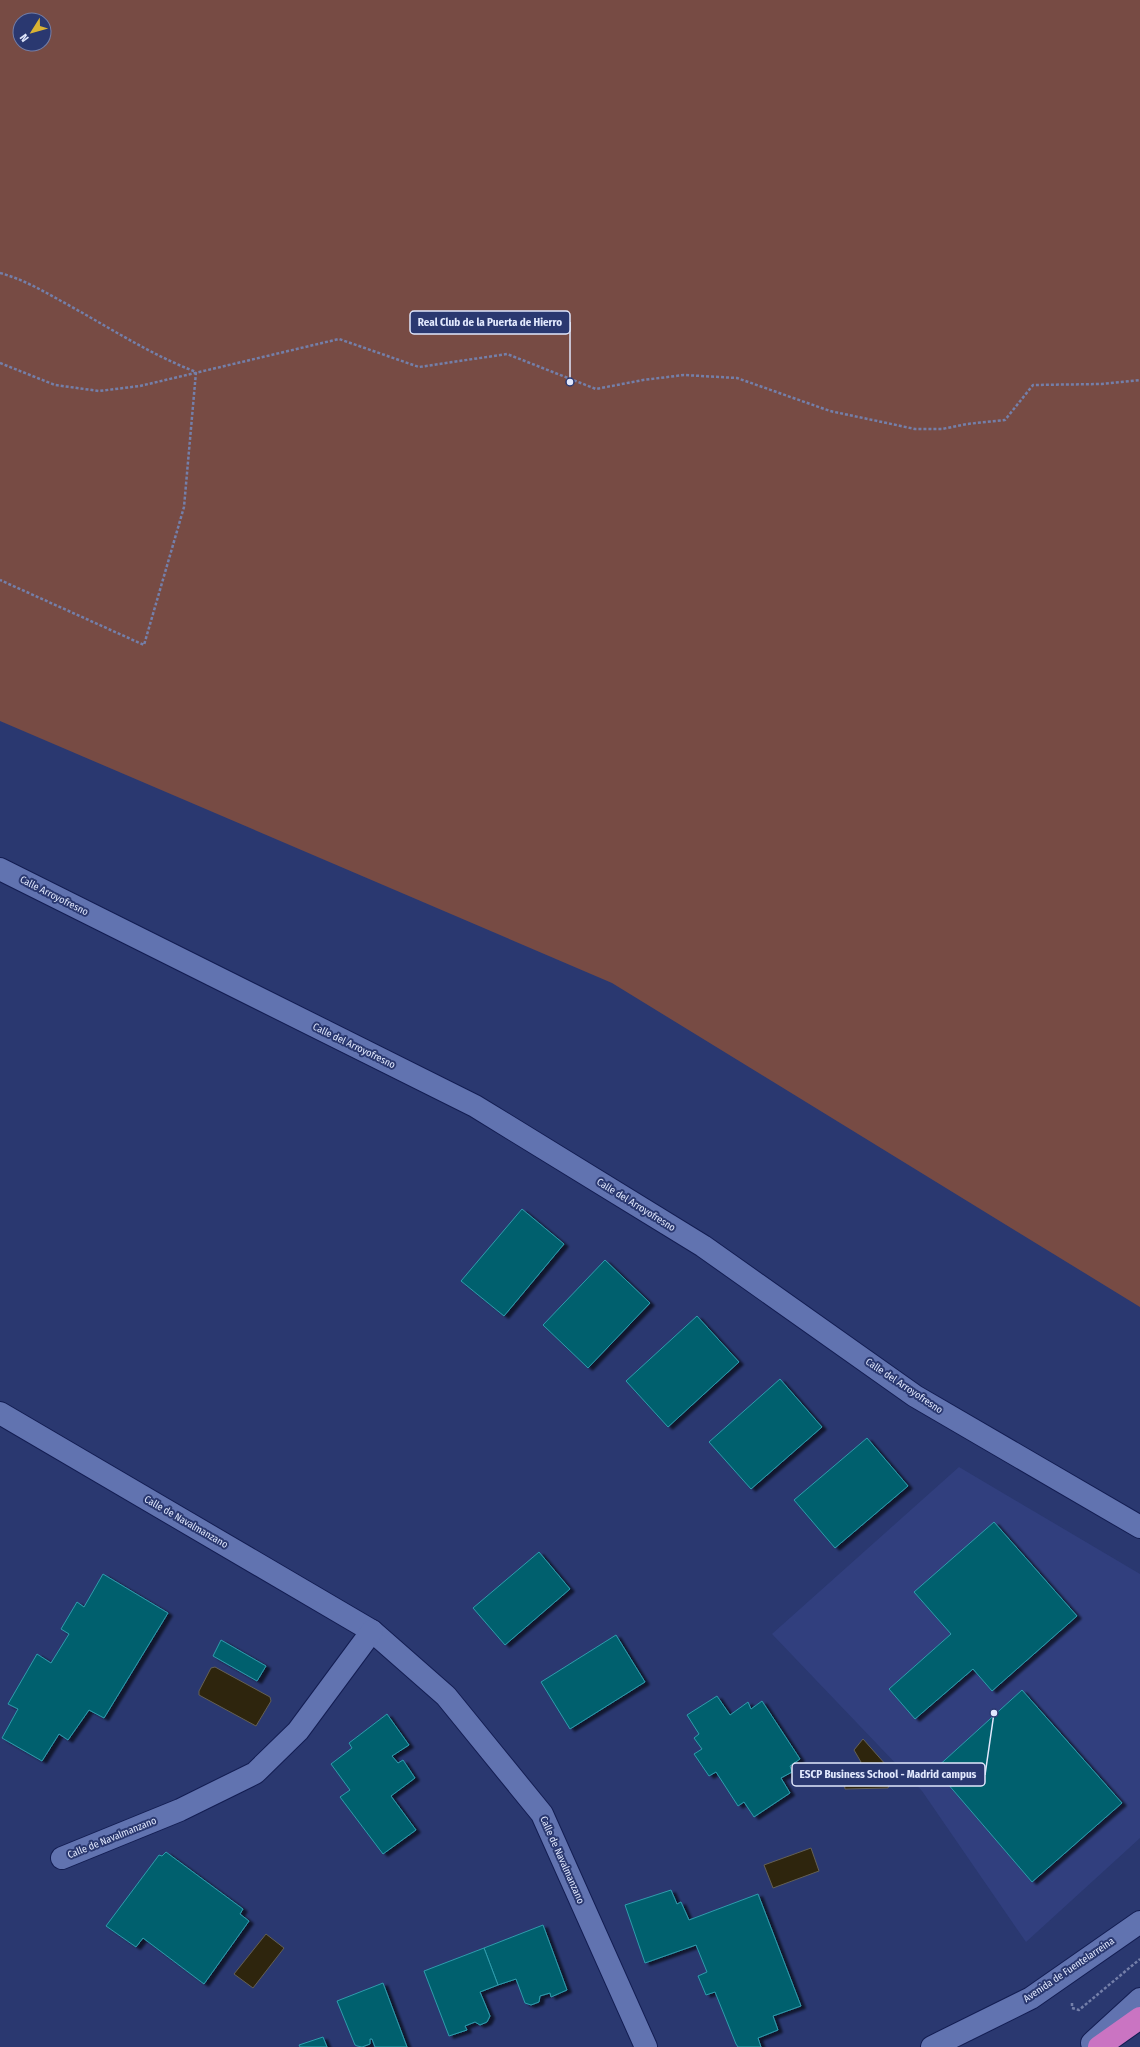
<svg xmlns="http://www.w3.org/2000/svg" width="1140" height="2047" font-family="'Fira Sans Condensed',sans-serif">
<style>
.built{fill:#313f7e}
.green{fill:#774b44;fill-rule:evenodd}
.water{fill:#2e250d;stroke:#646055}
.building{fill:#01616e;stroke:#2f9cad;filter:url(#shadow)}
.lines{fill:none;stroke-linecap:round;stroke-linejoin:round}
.minor-casing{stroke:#131d52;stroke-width:24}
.motorway-casing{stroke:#131d52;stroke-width:24}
.path{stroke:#747fa9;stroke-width:2.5;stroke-dasharray:3 2;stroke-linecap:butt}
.minor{stroke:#6173b0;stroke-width:22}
.motorway{stroke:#ca74c2;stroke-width:22}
.labels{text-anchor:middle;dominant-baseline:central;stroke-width:4;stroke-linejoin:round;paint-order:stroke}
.street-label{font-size:10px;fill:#e1e8fd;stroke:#2a3870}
.leader{fill:none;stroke:#e1e8fd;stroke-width:1.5}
.callout-dot{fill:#e1e8fd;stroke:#2a3870;stroke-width:1.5}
.callout{fill:#2a3870;stroke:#e1e8fd;stroke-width:1.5}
.callout-label{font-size:11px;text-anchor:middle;font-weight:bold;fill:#e1e8fd}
</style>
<defs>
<filter id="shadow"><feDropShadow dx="4.5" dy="2.5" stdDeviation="1" flood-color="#0009"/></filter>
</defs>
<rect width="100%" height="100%" fill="#2a3870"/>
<!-- built -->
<polygon class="built" points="959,1467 1140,1574 1140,1838 1026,1942 922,1791 772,1634"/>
<!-- green -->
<path class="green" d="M 0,0 L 1140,0 L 1140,1307 L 612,983 L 0,721 ZM 20,20 L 44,20 L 44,44 L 20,44 Z"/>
<!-- water -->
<g class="water">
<polygon points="215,1667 270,1697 271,1701 256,1726 199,1695 199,1691 211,1668"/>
<polygon points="863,1739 894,1774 888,1788 845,1789 843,1773 859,1765 861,1762 854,1750"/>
<polygon points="811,1848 819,1871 773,1888 764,1865"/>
<polygon points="266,1934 284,1948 253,1988 234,1974"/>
</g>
<!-- building -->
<g class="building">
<polygon points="522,1209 564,1244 504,1316 461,1281"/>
<polygon points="605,1260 650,1303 588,1368 543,1325"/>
<polygon points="697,1316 739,1362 668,1427 626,1381"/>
<polygon points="780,1379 822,1427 751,1489 709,1442"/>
<polygon points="867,1438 908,1486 835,1548 794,1500"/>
<polygon points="994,1522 1077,1616 992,1691 973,1669 915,1719 889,1689 951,1634 914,1592"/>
<polygon points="539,1552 570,1589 505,1645 473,1608"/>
<polygon points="103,1574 168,1613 104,1718 89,1710 68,1740 59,1734 42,1761 2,1738 18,1709 8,1704 37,1654 51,1663 69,1634 61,1629 77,1602 84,1607"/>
<polygon points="616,1635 645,1682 570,1729 541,1682"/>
<polygon points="221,1640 266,1666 257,1681 213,1656"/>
<polygon points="1022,1690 1122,1803 1032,1882 935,1769"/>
<polygon points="717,1696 730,1715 748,1702 751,1709 762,1701 800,1759 790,1766 792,1772 781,1778 790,1793 754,1817 744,1802 738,1806 716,1772 709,1776 694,1754 702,1749 694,1738 699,1734 687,1715"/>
<polygon points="387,1714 409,1745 392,1756 398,1763 403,1760 415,1778 391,1796 416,1830 383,1854 340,1797 350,1790 331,1764 352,1748 349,1743"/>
<polygon points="166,1852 243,1909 240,1914 249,1921 204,1984 143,1938 136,1947 106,1926 159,1855 162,1856"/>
<polygon points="671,1890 677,1904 681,1902 689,1920 758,1894 801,2006 773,2016 778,2030 758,2038 761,2047 738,2047 736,2044 715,1992 706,1995 698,1976 707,1972 696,1945 645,1963 625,1905"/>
<polygon points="543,1925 567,1990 551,1997 550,1993 540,1996 539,2002 531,2005 525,2003 516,1979 498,1985 484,1948"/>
<polygon points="484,1948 498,1985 480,1992 490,2016 487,2022 480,2025 475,2022 465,2026 467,2030 449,2036 424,1971"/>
<polygon points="383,1983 407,2047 375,2047 372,2039 370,2039 370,2044 362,2047 357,2046 355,2045 337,2001"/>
<polygon points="323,2037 327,2047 300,2047 299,2045"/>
</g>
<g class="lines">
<defs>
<g id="minor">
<polyline points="0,869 475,1106 703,1246 915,1396 1140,1527"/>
<polyline points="0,1413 372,1631 446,1696 542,1814 646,2047"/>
<polyline points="62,1858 180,1810 255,1773 298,1731 372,1631"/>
<polyline points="1092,2043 1140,1999"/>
<polyline points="932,2047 1031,1998 1140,1922"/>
</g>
<polyline id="motorway" points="1099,2047 1140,2018"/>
</defs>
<!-- minor casing -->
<use href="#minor" class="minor-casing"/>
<!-- motorway casing -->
<use href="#motorway" class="motorway-casing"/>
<!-- path -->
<g class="path">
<path d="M 0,273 C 26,280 48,294 72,307 C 113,330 152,355 196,372 L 184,507 L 144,645 L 0,580"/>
<polyline points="0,363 55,385 99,391 140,386 339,339 419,367 507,354 596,389 643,380 684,375 737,378 830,411 915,429 942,429 967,424 1005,420 1033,385 1102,384 1140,380"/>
<polyline points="1072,2003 1072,2008 1079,2010 1140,1959"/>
</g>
<!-- minor -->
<use href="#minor" class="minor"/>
<!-- motorway -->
<use href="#motorway" class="motorway"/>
</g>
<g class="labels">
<!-- street labels -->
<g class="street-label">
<text transform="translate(54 896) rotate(27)">Calle Arroyofresno</text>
<text transform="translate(354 1046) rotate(26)">Calle del Arroyofresno</text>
<text transform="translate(636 1205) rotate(32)">Calle del Arroyofresno</text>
<text transform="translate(904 1386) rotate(34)">Calle del Arroyofresno</text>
<text transform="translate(186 1522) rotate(30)">Calle de Navalmanzano</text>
<text transform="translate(112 1838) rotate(-22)">Calle de Navalmanzano</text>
<text transform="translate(562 1860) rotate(66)">Calle de Navalmanzano</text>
<text transform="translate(1069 1970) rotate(-34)">Avenida de Fuentelarreina</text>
</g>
</g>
<!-- callouts -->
<path class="leader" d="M570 382L570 322M994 1713L985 1775"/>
<g class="callout-dot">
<circle cx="570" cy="382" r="4"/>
<circle cx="994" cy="1713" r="4"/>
</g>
<g class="callout">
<rect x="410" y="311" width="160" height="23" rx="4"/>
<rect x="792" y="1763" width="193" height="23" rx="4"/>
</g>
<g class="callout-label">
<text x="490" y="326">Real Club de la Puerta de Hierro</text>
<text x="888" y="1778">ESCP Business School - Madrid campus</text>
</g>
<!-- north arrow -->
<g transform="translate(32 32) rotate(233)"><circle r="19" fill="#2a3870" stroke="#737ea8"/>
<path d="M0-3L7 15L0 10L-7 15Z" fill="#dab333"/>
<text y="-6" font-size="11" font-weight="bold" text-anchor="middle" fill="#e1e8fd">N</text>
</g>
</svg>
